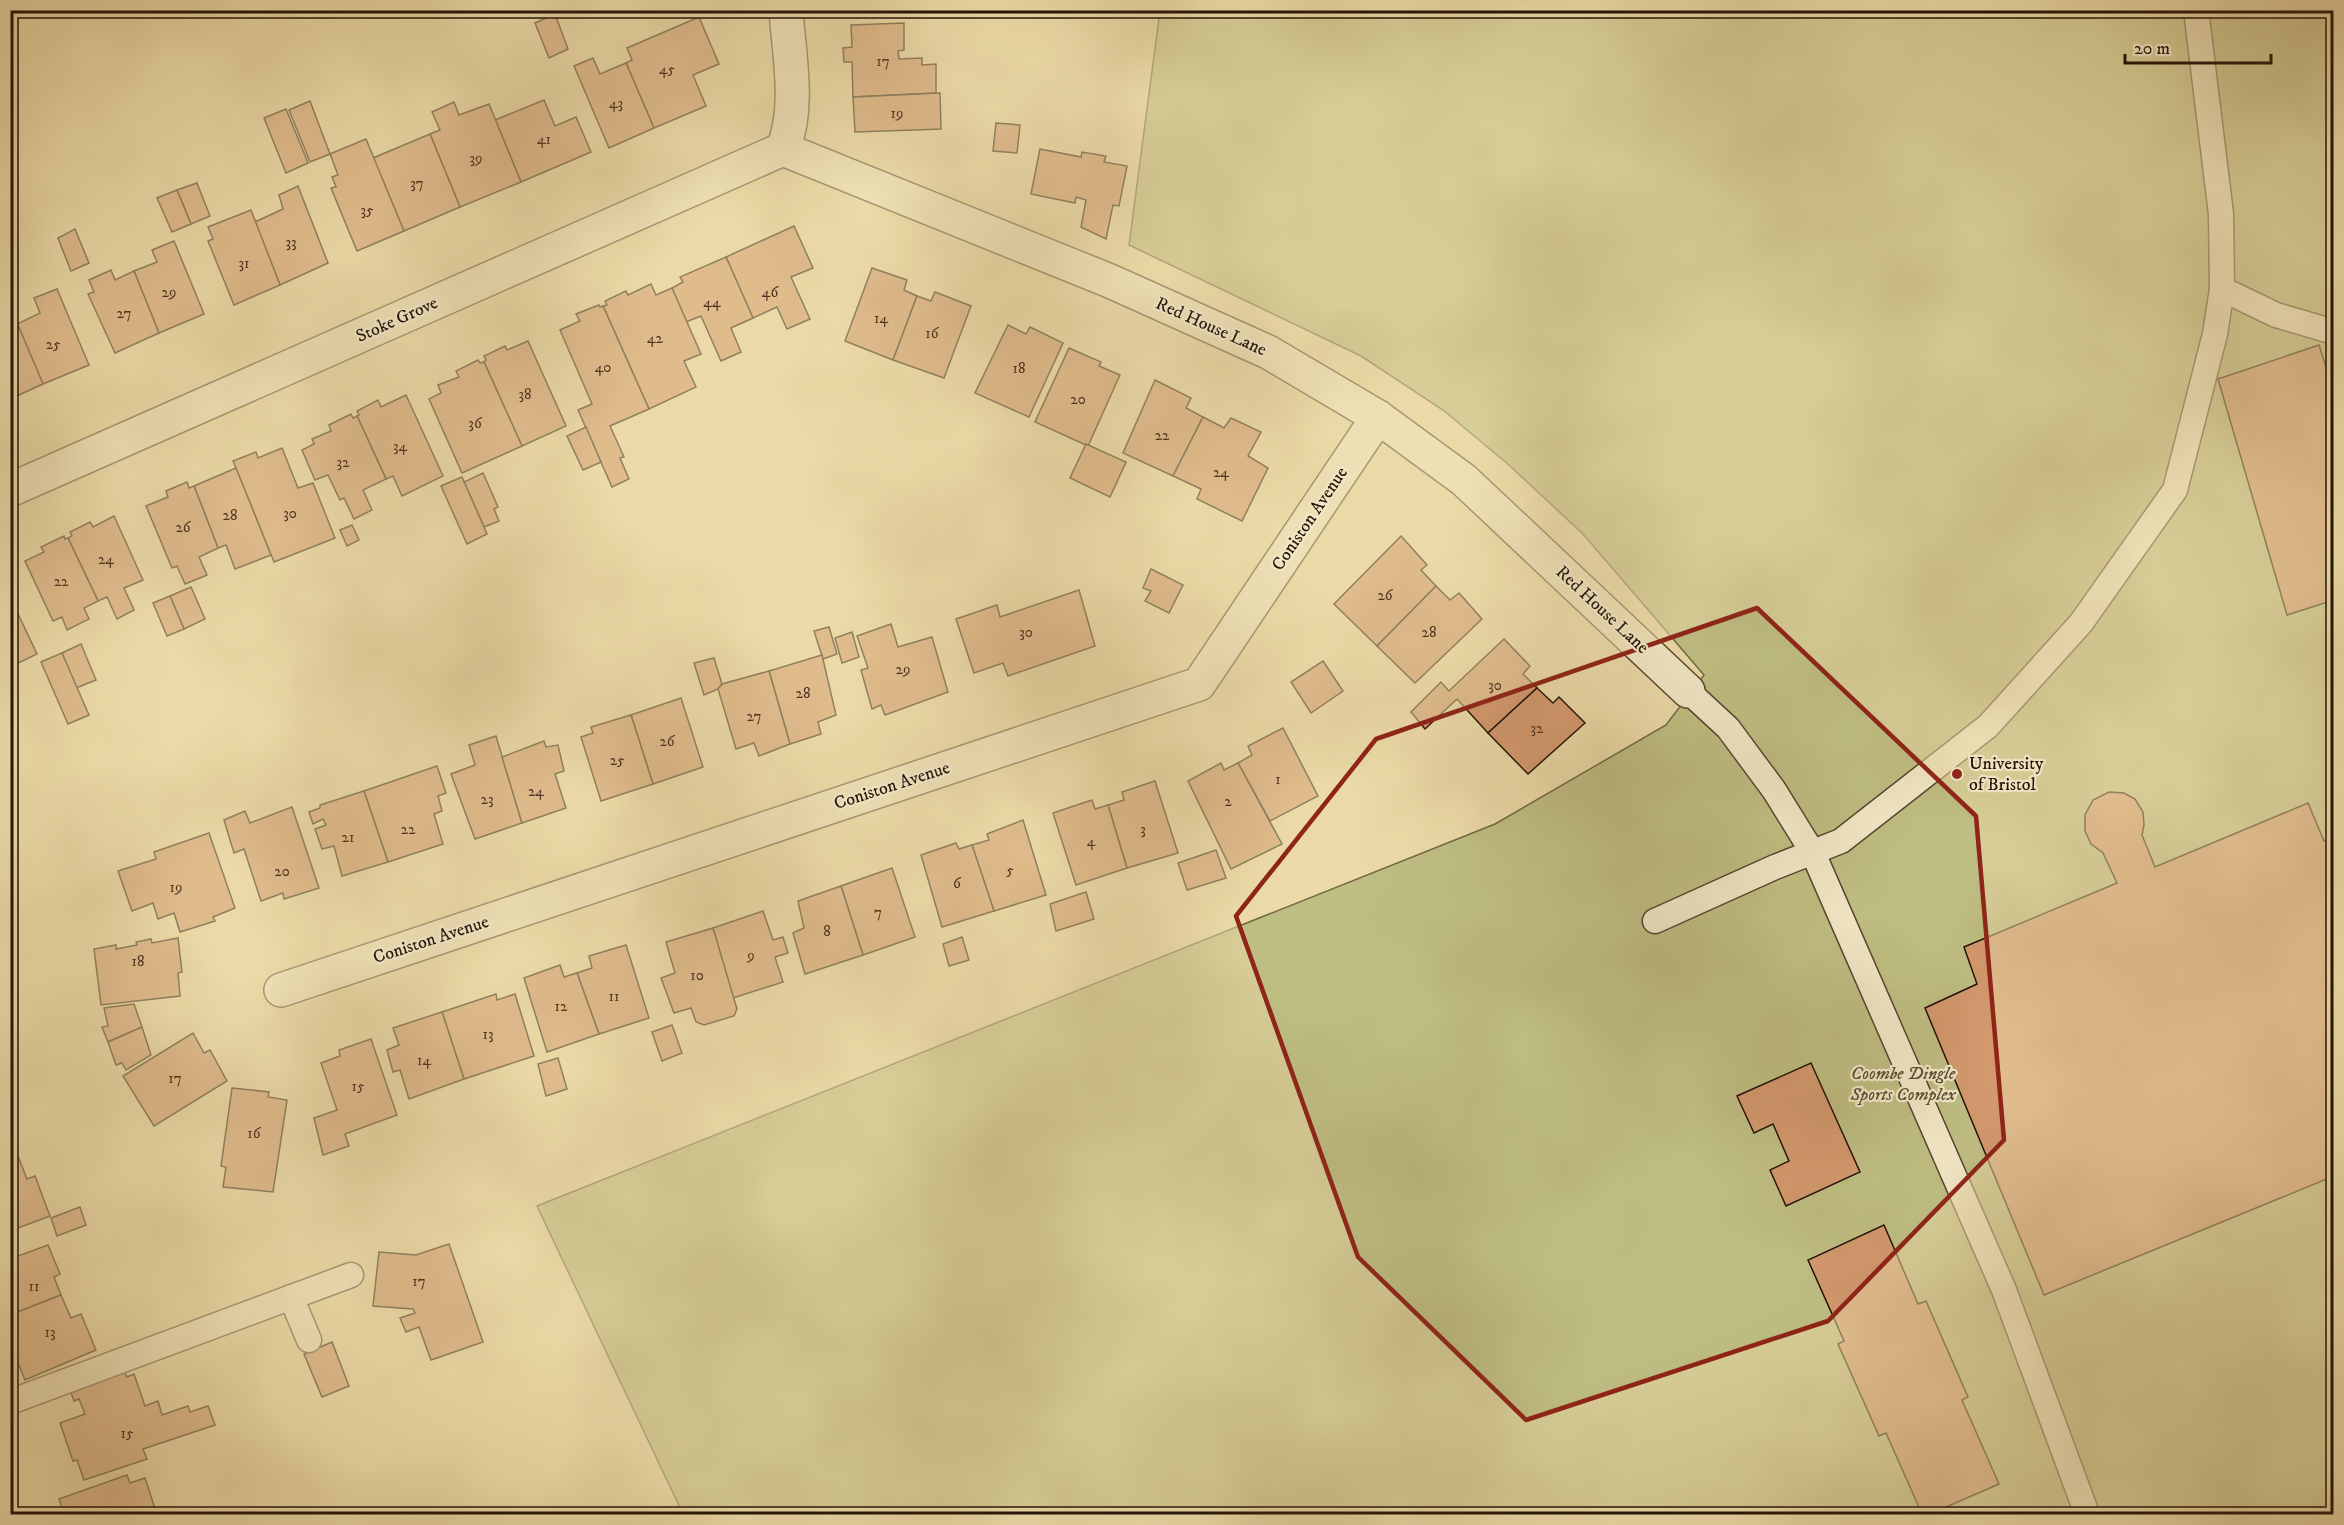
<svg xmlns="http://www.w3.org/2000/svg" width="2344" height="1525" font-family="'IM FELL DW Pica',serif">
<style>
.green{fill:#bebd82;stroke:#706844;stroke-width:1.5}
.building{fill:#d3986d;stroke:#231307;stroke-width:1.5}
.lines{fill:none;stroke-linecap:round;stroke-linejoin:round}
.lane-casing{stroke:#55452f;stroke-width:27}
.street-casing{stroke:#55452f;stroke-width:36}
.lane{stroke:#f2e7c6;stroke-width:24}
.street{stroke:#f2e7c6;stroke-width:33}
.marked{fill:none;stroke:#8f2418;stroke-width:4.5;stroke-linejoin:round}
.poi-dot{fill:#8f2418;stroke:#f2e7c6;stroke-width:2}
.labels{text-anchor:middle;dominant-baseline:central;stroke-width:4.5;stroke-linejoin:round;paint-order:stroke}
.number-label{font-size:15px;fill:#4f3420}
.street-label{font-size:18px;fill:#231307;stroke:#f2e7c6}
.poi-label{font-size:18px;fill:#231307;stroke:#f2e7c6;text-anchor:start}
.park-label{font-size:18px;font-style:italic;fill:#594e32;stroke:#f2e7c6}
</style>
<rect width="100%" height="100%" fill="#ebdaa7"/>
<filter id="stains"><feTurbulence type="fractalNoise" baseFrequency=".00333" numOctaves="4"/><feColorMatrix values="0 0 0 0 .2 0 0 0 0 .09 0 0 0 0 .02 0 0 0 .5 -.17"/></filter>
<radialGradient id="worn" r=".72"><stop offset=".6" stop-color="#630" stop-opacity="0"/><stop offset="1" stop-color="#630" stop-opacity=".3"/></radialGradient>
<!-- green -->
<polygon class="green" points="1160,11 2333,11 2333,1514 683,1514 537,1206 1495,824 1666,725 1704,675 1583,534 1509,465 1443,410 1361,356 1129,245"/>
<!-- building -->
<g class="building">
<polygon points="555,14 568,49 549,58 535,23"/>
<polygon points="699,17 719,64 693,75 706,106 654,128 626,63 632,60 627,48"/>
<polygon points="904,23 904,50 898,51 899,59 922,58 922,65 936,64 936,93 853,97 852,62 844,62 843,48 852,47 851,25"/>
<polygon points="593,58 600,74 626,63 654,128 609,148 574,66"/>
<polygon points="940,93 941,129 855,132 853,97"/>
<polygon points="544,100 555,126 576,117 591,152 521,182 495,120"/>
<polygon points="310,101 330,154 310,162 289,110"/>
<polygon points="454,102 459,115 489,104 521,182 460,207 430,134 440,130 432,112"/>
<polygon points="286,109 308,163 286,173 264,118"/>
<polygon points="996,123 1020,125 1017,153 993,151"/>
<polygon points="430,134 460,207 404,231 373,158"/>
<polygon points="366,139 404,231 357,251 331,188 336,187 332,177 338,175 330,154"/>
<polygon points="1040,149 1081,157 1082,152 1106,156 1104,162 1127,166 1119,206 1113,205 1106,239 1081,227 1086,200 1076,197 1075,203 1031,194"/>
<polygon points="197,183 210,216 191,224 177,190"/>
<polygon points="298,186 328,263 280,285 255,222 283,209 279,195"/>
<polygon points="177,190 191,224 172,232 157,198"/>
<polygon points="251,210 280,285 234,305 208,241 213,239 208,227"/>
<polygon points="794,226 813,268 791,277 810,319 787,329 777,307 753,318 726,257"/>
<polygon points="75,229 89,263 71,271 58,238"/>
<polygon points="174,241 204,314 159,333 134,271 157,262 152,250"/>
<polygon points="726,257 753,318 731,328 741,352 721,361 701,316 686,322 672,288 683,282 680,277"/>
<polygon points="872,268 907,280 904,290 917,296 893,360 845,341"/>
<polygon points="111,270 115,280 134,271 159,333 115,353 88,294 94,292 89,280"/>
<polygon points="651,284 656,295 672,288 701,354 684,361 696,387 649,409 603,306 607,305 605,301 626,291 628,295"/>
<polygon points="57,289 89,365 43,384 17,324 40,313 34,298"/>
<polygon points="935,292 971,306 944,378 893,360 917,296 931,301"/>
<polygon points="599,305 600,307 603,306 649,409 610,426 624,457 620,458 629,479 612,487 578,410 592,404 560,330 580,321 576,314"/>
<polygon points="10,306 43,384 10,399"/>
<polygon points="1008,325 1026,334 1030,327 1063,343 1029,417 975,393"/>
<polygon points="528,341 566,426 522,446 484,362 486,360 484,356 505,346 507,350"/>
<polygon points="2319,345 2334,392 2334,600 2287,615 2218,379"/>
<polygon points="1069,348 1101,362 1099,366 1120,375 1088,446 1035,422"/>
<polygon points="478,360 480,363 484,362 522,446 462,473 429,399 441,393 438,385 459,377 456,371"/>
<polygon points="1155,380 1191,398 1186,408 1203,417 1173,476 1123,453"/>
<polygon points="406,395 443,476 402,496 393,476 386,479 357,416 359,415 357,411 378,400 381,407"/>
<polygon points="351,414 353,418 357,416 386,479 363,490 372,510 354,519 344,498 340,500 328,475 315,480 302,450 314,444 312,439 331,431 329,425"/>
<polygon points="1203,417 1224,428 1231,418 1261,432 1248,456 1268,468 1242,521 1197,499 1201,489 1173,476"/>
<polygon points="586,427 601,462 583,470 567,436"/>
<polygon points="1086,444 1126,462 1110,497 1070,478"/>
<polygon points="282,448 298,488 313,483 335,538 274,562 233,461 256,452 258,458"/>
<polygon points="236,468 271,555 235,569 226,545 218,548 194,486"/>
<polygon points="483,473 498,507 494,509 499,521 484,527 464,482"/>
<polygon points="462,477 487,534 467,544 441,486"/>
<polygon points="187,482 189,488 194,486 218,548 199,557 207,575 185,584 177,566 172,568 146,506 168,497 166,491"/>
<polygon points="114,516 143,580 124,588 134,610 117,619 107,597 98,601 68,538 72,536 70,532 90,522 93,527"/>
<polygon points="352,525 359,540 347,546 340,530"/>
<polygon points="64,536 65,539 68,538 98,601 84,608 89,619 67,630 62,617 53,621 25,561 44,552 41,547"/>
<polygon points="1401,536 1427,565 1421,570 1436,586 1377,646 1334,604"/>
<polygon points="1151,569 1183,585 1169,613 1145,601 1151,591 1143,588"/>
<polygon points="1436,586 1450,600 1459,593 1482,619 1415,683 1377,646"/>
<polygon points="191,587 205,619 184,629 170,596"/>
<polygon points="1079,590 1095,646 1008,676 1003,663 974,673 956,619 997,605 1000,617"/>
<polygon points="170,596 184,629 167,636 153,603"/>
<polygon points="10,597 37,654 10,667"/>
<polygon points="891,624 898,647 932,637 948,692 885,715 881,705 872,709 861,670 868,668 857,636"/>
<polygon points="829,627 837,654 823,659 814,631"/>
<polygon points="852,632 859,657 842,663 835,638"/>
<polygon points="1504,639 1530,666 1523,674 1537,688 1488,733 1457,699 1425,729 1411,712 1441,682 1449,691"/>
<polygon points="81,644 96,680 76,688 62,653"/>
<polygon points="62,653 89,715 68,724 41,662"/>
<polygon points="822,655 836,715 818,722 821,734 790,744 769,671"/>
<polygon points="714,658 722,684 718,689 704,695 694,663"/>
<polygon points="1323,661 1343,691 1311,713 1291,682"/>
<polygon points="769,671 790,744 759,756 754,743 736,749 718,689 722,684"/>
<polygon points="1537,688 1553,703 1559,697 1585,723 1528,774 1488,733"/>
<polygon points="681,698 703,767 653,784 631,715"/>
<polygon points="631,715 653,784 601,801 581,737 593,733 591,727"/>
<polygon points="1283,728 1318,796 1270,821 1238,763 1252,755 1248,746"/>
<polygon points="496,736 522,823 475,839 451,774 475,765 469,745"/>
<polygon points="544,741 546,747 558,745 564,771 555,774 566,808 522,823 502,757"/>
<polygon points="1221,763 1224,770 1238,763 1282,844 1231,869 1188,781"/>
<polygon points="437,766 446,793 438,796 442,811 434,814 443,844 388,862 364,791"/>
<polygon points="1155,781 1178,853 1127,868 1108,805 1124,800 1122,792"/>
<polygon points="364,791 388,862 342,876 334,846 322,849 315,829 326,825 323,819 313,824 309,812 320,808 320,805"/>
<polygon points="2109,792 2124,793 2135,799 2143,812 2144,825 2142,835 2155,867 2308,803 2324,841 2334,837 2334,1176 2044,1295 1925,1008 1977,984 1964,947 2117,883 2103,853 2091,844 2085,831 2085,815 2093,800"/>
<polygon points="1092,800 1095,809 1108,805 1127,868 1076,885 1053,813"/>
<polygon points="292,807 319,888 284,899 283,893 261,901 244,849 234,853 224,820 245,811 250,823"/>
<polygon points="1023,820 1046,895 994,911 972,845 989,840 987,834"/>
<polygon points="209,833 235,908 213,917 215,921 180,932 174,913 158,919 153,903 132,911 118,871 156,859 154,852"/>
<polygon points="956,843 959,849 972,845 994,911 942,927 921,855"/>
<polygon points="1216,850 1226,878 1187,890 1178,863"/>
<polygon points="892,868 915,937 863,955 841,886"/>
<polygon points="841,886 863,955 805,974 793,933 804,928 798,901"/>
<polygon points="1086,892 1094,919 1056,931 1050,904"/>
<polygon points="763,911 773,940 783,937 788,953 775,957 783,982 733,998 713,928"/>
<polygon points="713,928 737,1009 734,1016 704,1025 696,1022 691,1008 674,1013 661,978 675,973 666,942"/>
<polygon points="962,937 969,960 949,966 943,944"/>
<polygon points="178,938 182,972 178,973 180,996 101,1005 94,949 116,945 116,949 137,945 136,942 151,939 152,943"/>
<polygon points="626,945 649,1018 599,1034 577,973 592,968 589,956"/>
<polygon points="560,965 564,977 577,973 599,1034 547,1052 524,978"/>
<polygon points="496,994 497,1000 515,994 534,1056 464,1079 442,1012"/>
<polygon points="134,1004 142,1027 108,1042 102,1027 108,1026 104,1008"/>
<polygon points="442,1012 464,1079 409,1099 400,1070 393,1072 387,1050 399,1045 393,1028"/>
<polygon points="672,1025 682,1053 662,1061 652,1032"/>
<polygon points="142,1027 151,1055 126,1070 122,1063 116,1065 108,1042"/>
<polygon points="193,1033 204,1053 210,1050 227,1081 154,1126 123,1076"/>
<polygon points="371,1039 397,1115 345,1134 349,1146 323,1155 314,1118 337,1110 321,1063 340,1056 339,1050"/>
<polygon points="558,1058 567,1089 546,1096 538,1064"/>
<polygon points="1811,1063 1860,1172 1786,1206 1770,1170 1789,1161 1773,1124 1754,1133 1737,1096"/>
<polygon points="232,1088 269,1092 268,1097 287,1100 273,1192 223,1187 226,1167 221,1166"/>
<polygon points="10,1136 27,1179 35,1176 50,1216 10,1231"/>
<polygon points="80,1207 86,1225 57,1236 51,1218"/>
<polygon points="1884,1225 1918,1304 1926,1301 1968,1397 1962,1400 1999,1484 1930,1514 1922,1514 1886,1433 1879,1436 1838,1344 1844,1341 1808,1260"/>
<polygon points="449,1244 483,1342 431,1360 419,1327 406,1332 400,1318 415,1313 413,1309 373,1306 379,1252 416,1255"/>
<polygon points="48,1245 60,1274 54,1277 61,1295 10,1315 10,1259"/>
<polygon points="61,1295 71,1318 81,1314 96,1350 25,1380 19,1365 15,1367 10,1356 10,1315"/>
<polygon points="332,1342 349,1386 322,1397 304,1354"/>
<polygon points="124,1371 127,1377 134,1374 145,1406 158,1401 162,1415 188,1406 190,1412 208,1406 215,1425 143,1449 147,1459 84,1480 77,1460 73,1461 60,1423 85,1414 79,1399 74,1401 70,1390"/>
<polygon points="127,1475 130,1483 145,1478 156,1512 148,1514 64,1514 59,1499"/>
</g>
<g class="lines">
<defs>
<g id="lane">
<polyline points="2222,289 2276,315 2334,332"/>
<polyline points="1688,691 1728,728 1774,790 1813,853 2004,1290 2087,1514"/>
<polyline points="1655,921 1775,867 1841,841 1988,726 2081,623 2175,490 2215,334 2222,289 2221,214 2196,10"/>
<polyline points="291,1297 309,1340"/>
<polyline points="10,1402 351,1275"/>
</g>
<g id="street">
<polyline points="783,149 1110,281 1268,352 1378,417 1464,480 1688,691"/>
<path d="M 783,149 C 800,106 789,56 786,10"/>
<polyline points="10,490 783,149"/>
<polyline points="281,990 1199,684 1378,417"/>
</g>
</defs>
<!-- lane casing -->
<use href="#lane" class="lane-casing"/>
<!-- street casing -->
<use href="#street" class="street-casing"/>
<!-- lane -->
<use href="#lane" class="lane"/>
<!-- street -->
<use href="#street" class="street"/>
</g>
<!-- marked area -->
<path d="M0 0H2344V1525H0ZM 1757,608 L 1976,816 L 2004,1140 L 1828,1321 L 1526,1420 L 1358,1257 L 1236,916 L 1376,739 Z" fill="#ebdaa7" fill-opacity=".55" fill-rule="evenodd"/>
<path class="marked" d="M 1757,608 L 1976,816 L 2004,1140 L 1828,1321 L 1526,1420 L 1358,1257 L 1236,916 L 1376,739 Z"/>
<!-- markers -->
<circle class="poi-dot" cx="1957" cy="774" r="6"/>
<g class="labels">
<!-- number labels -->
<g class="number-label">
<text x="883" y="61">17</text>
<text x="667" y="69">45</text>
<text x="616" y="103">43</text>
<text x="897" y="113">19</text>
<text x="544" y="139">41</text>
<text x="476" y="158">39</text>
<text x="417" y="183">37</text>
<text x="367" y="210">35</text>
<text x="291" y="242">33</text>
<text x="244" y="263">31</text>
<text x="169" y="292">29</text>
<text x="770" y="292">46</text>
<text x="712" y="302">44</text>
<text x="124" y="313">27</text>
<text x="881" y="318">14</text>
<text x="932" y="333">16</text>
<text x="655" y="338">42</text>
<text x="53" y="344">25</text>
<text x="603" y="367">40</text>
<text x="1019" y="368">18</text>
<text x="525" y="394">38</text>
<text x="1078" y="399">20</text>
<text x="475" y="423">36</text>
<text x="1162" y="435">22</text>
<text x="400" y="446">34</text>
<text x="343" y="462">32</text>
<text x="1221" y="472">24</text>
<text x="290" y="513">30</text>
<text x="230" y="515">28</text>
<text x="183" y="527">26</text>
<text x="106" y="559">24</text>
<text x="61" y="581">22</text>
<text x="1385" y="595">26</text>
<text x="1026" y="632">30</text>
<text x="1429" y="632">28</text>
<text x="903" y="669">29</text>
<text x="1495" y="685">30</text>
<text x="803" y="693">28</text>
<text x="754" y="716">27</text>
<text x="1537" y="728">32</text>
<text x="667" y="741">26</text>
<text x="617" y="760">25</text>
<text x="1278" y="779">1</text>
<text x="536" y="791">24</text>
<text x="487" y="799">23</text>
<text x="1228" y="801">2</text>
<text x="408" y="829">22</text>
<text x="1143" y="829">3</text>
<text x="348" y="837">21</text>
<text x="1091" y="841">4</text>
<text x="1010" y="870">5</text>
<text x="282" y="871">20</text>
<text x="957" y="883">6</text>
<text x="176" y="887">19</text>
<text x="878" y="912">7</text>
<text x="827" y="931">8</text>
<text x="751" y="955">9</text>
<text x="138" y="961">18</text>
<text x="697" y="975">10</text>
<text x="614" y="996">11</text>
<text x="561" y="1006">12</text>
<text x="488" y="1034">13</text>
<text x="424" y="1060">14</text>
<text x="175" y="1078">17</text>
<text x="358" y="1086">15</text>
<text x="254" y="1133">16</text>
<text x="419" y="1281">17</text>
<text x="34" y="1286">11</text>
<text x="50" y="1332">13</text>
<text x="127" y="1433">15</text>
</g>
<!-- street labels -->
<g class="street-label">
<text transform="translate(397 320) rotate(-24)">Stoke Grove</text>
<text transform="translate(1211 327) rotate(24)">Red House Lane</text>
<text transform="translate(1310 519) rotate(-56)">Coniston Avenue</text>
<text transform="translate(1602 610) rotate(43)">Red House Lane</text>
<text transform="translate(892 786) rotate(-18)">Coniston Avenue</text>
<text transform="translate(431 940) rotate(-18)">Coniston Avenue</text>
</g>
<!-- poi labels -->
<g class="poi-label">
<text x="1969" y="764">University<tspan x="1969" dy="21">of Bristol</tspan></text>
</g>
<!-- park labels -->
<g class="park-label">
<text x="1903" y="1074">Coombe Dingle<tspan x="1903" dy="21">Sports Complex</tspan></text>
</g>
</g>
<!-- margin -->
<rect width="2344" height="1525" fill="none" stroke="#ebdaa7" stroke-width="36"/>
<rect x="12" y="12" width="2320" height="1501" fill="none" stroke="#231307" stroke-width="3"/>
<rect x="18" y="18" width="2308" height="1489" fill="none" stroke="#231307" stroke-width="1.5"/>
<!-- scale -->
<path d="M2125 54v9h146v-9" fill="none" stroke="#231307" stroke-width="3"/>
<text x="2134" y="54" font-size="18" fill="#231307" stroke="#f2e7c6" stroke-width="4.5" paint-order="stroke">20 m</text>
<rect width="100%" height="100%" filter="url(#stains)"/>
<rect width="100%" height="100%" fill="url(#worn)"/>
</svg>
